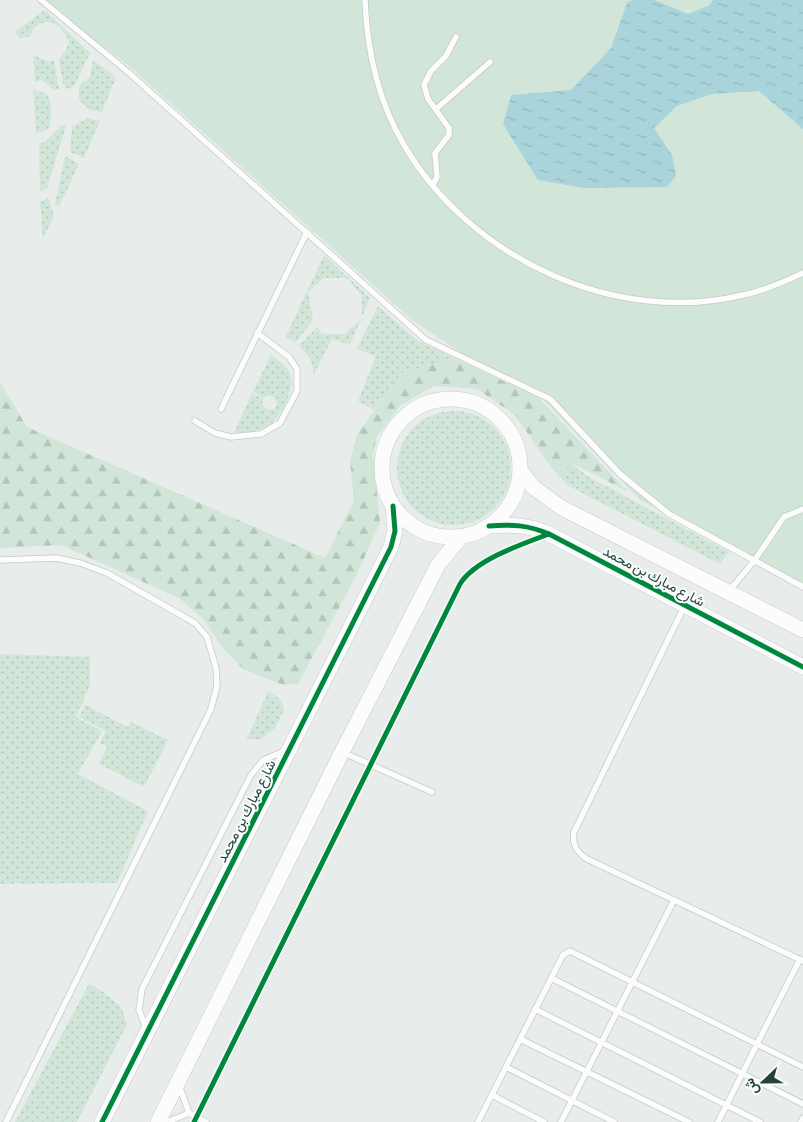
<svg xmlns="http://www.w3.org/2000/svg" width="803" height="1122" font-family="'Asap Condensed',Vazirmatn,sans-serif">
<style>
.grass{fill:url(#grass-dots)}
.forest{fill:url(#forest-firs)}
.park{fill:#d1e6d8}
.water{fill:url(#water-ripples)}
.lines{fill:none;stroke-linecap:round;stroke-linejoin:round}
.lane-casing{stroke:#c5cac8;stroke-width:7}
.secondary-casing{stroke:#c3cbc8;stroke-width:16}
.lane{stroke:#fcfcfc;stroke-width:5.5}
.secondary{stroke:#fcfcfc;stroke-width:15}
.cycleway-casing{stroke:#f7fbf9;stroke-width:8}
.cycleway{stroke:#00873e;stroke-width:5}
.labels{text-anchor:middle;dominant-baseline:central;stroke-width:4;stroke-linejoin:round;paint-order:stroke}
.street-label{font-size:14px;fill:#24423a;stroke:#f7fbf9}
</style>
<defs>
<pattern id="grass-dots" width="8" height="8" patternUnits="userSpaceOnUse" patternTransform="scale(1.25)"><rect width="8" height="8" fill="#d1e6d8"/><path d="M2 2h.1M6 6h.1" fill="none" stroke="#b3c6ba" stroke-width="1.8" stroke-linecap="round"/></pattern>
<pattern id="forest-firs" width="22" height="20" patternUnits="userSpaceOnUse" patternTransform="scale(1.25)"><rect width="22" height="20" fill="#d1e6d8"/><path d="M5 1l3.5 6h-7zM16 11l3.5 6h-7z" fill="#b3c6ba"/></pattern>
<pattern id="water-ripples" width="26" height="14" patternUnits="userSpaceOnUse" patternTransform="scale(1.25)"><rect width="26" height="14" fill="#a9d4db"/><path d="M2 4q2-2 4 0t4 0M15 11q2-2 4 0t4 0" fill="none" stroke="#91b7bd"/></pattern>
</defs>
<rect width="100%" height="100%" fill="#e8edeb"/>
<!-- grass -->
<g class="grass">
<path d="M 45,10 L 90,53 L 75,85 L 70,89 L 66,88 L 63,84 L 59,59 L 66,50 L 69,41 C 60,24 50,15 33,29 L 30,37 L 19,38 L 15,31 Z"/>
<polygon points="33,55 49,62 54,60 59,89 54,90 42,80 35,82"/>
<polygon points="93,60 116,77 102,112 90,110 79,100 79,86 90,77"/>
<path d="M 33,89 L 47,94 C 52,103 53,120 48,129 L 36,133 Z"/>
<polygon points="88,118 100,121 84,158 70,152 72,126"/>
<polygon points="62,125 66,126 47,188 40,192 39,144 45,142"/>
<polygon points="65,156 79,164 59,207 55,204"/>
<polygon points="48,198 54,216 43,239 40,202"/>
<path d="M 324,255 L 370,298 L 350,345 L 332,339 L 313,376 C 314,361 309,356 299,346 L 317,327 L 322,334 L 345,334 L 362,318 L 362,296 L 347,278 L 324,278 L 308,292 L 313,320 L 295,343 L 286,336 Z"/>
<polygon points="378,306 418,341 456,359 402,373 374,410 358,401 376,356 357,349"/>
<path d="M 271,354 C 276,359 287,366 290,373 C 297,387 279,423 264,429 C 255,432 243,432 234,433 L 252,393 L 263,399 L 262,404 L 267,409 L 274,409 L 277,404 L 274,397 L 269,395 L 263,398 L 253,392 Z"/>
<circle cx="454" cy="468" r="57"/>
<polygon points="571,463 587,476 729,552 720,564 569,486 560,477"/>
<polygon points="0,654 90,657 90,686 76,717 102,731 78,774 148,811 117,883 0,884"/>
<polygon points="268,691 281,700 284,710 275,728 260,740 247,739"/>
<polygon points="85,705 128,727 131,722 168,740 144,787 99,764 107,747 100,743 106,731 79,717"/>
<polygon points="89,984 102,991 121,1007 127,1024 77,1122 15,1122"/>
</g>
<!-- forest -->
<polygon class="forest" points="456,359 538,397 627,491 571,463 560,477 550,466 515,415 477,389 434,386 400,406 377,436 373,455 380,523 356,576 298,684 283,685 243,669 221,646 205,621 179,598 61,545 0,548 0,382 27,427 325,558 354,500 350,462 357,434 402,373"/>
<!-- park -->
<polygon class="park" points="42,0 803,0 803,586 640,500 536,392 477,364 412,320 129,66"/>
<!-- water -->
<polygon class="water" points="633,0 654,0 688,14 710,5 713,0 803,0 803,129 759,91 712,94 677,106 654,128 672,155 676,176 667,187 584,188 538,180 503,124 511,95 571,90 611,48 627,3"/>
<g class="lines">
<defs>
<g id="lane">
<polyline points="41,0 128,72 426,340 550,399 620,474 669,514 803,587"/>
<path d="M 365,0 C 367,51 378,101 404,145 C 470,258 614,326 743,295 C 764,291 784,282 803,273"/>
<polyline points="436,109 490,62"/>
<polyline points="433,185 437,177 435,153 449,135 449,128 428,99 424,85 431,71 446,56 456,37"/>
<polyline points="221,409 307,232"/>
<polyline points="195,421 215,433 231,437 261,434 280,423 297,391 297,369 289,357 257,333"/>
<polyline points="0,560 56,558 80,563 107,573 195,623 207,637 216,668 217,686 211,709 6,1122"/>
<polyline points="729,591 754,561 784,517 803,509"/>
<path d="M 684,607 L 574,832 C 572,844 576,852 587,859 L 803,961"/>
<polyline points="342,752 432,792"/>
<polyline points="800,959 757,1044 803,1067"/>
<polyline points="551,978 803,1104"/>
<polyline points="535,1009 760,1122"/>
<polyline points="147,1030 139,1010 142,989 251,775 263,760 287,750"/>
<polyline points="520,1039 689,1122"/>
<polyline points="506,1067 614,1122"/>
<polyline points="179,1085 189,1113 206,1122"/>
<polyline points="492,1095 544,1122"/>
<polyline points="167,1122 189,1113"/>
<polyline points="478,1122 563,955 570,951 757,1044 718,1122"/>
<polyline points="561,1122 674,900"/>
<polyline points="801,1122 803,1118"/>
</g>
<g id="secondary">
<circle cx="451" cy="468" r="69"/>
<polyline points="520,470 533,487 562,508 803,630"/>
<path d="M 489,526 C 511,524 528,525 549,534 L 803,667"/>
<polyline points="102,1122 391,547 395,531 393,506"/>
<polyline points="158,1122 342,752 438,565 461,537"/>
</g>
</defs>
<!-- lane casing -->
<use href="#lane" class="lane-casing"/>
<!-- secondary casing -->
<use href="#secondary" class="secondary-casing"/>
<!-- lane -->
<use href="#lane" class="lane"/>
<!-- secondary -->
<use href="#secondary" class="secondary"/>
<defs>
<g id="cycleway">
<path d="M 489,526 C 511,524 528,525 549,534 L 803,667"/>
<polyline points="102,1122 391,547 395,531 393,506"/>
<path d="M 194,1122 L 460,584 C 475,560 522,544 549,534"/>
</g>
</defs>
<!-- cycleway casing -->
<use href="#cycleway" class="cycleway-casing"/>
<!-- cycleway -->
<use href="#cycleway" class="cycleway"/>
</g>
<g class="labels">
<!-- street labels -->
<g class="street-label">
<text transform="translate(654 576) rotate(28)">شارع مبارك بن محمد</text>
<text transform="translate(246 811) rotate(-63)">شارع مبارك بن محمد</text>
</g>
</g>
<!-- north arrow -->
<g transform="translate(763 1082) rotate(248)" stroke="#f7fbf9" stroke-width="4" paint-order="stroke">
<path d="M0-4L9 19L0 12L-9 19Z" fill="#24423a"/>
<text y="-8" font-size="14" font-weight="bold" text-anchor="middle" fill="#24423a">ش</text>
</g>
</svg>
